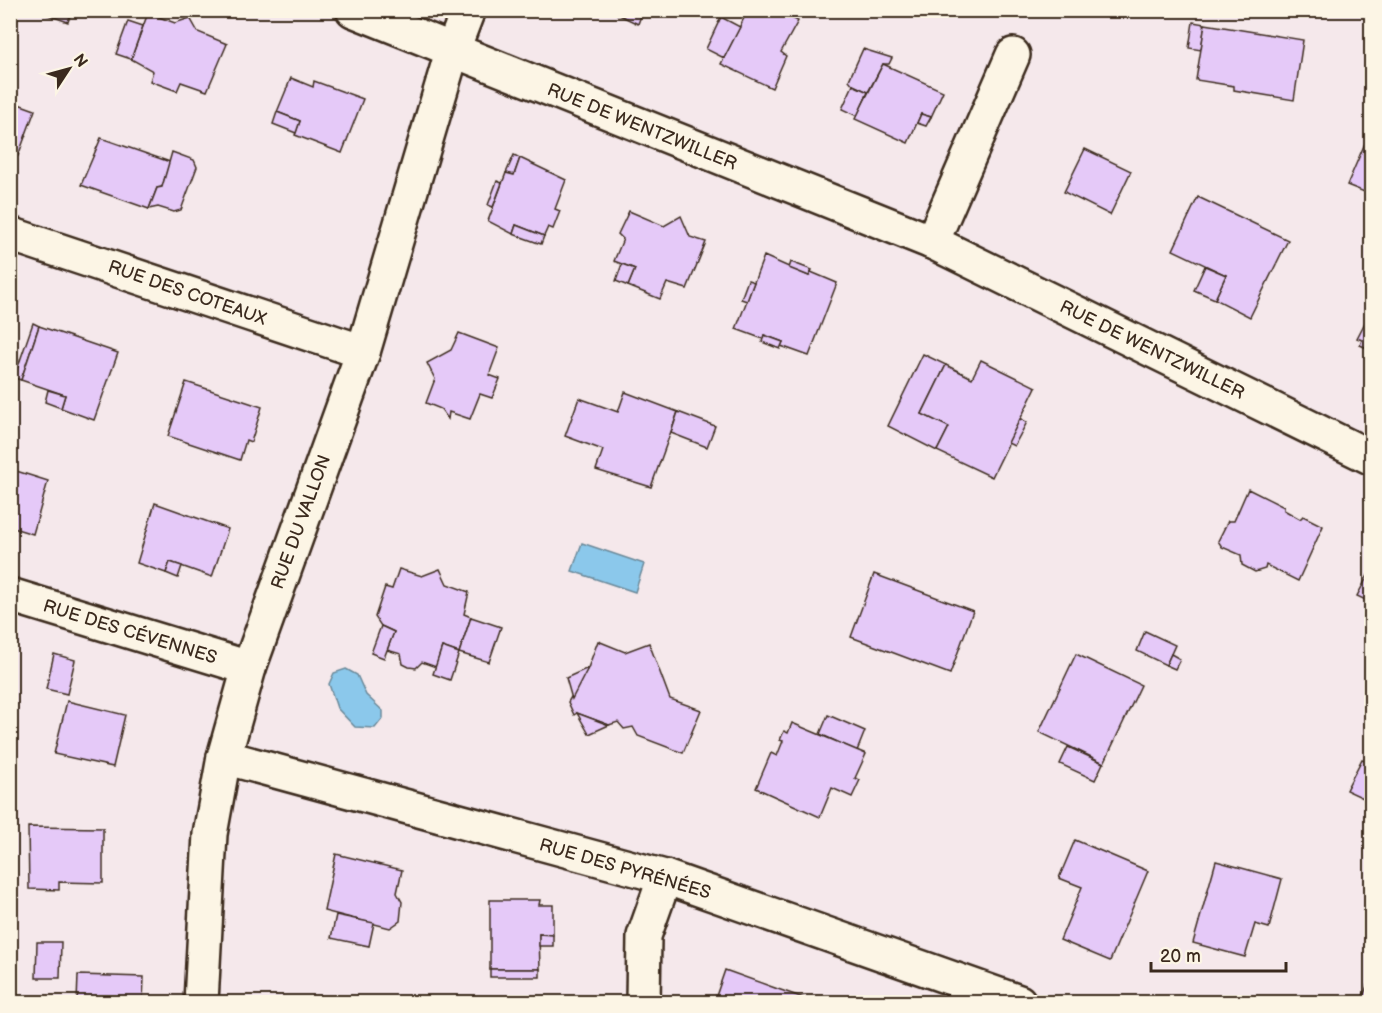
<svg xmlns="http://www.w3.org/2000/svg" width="1382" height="1013" font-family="'Balsamiq Sans',sans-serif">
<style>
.water{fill:#8bc8eb;stroke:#6b8999;stroke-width:1.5}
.building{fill:#e5c9f8;stroke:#3b2a1e;stroke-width:1.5}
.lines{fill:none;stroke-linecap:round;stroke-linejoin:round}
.street-casing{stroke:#3b2a1e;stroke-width:38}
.street{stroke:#fcf5e5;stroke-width:33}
.labels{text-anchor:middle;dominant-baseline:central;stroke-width:6;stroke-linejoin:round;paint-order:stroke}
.street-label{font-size:18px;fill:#3b2a1e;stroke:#fcf5e5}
</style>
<rect width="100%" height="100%" fill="#f5e8eb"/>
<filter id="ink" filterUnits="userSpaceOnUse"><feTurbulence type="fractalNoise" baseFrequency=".0167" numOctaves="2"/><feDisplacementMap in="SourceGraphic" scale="12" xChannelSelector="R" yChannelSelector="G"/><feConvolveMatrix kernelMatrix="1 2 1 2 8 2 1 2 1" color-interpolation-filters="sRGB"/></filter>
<g filter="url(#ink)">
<!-- water -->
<g class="water">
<polygon points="582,543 644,564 635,592 572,571"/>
<polygon points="346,669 357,675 366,695 383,711 383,718 375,728 355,727 337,708 329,684 334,673"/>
<polygon points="566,1000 566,1002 501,1002 501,1001"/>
</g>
<!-- building -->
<g class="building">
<polygon points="34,10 72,10 68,22"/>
<polygon points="609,10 643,10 638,24"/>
<polygon points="748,10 775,10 798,21 781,52 786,56 772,88 721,64"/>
<polygon points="148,13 175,23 190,18 198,32 227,44 207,91 181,82 177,91 150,81 153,71 131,59"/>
<polygon points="721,17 740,27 724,58 706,49"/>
<polygon points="128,21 143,26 131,59 116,54"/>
<polygon points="1193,22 1205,24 1201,50 1189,48"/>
<polygon points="1205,24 1303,40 1294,100 1234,90 1234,86 1196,80"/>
<polygon points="863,49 892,58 889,64 883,64 868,92 853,85 849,80"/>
<polygon points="883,64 943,91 931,117 921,114 908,143 855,119"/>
<polygon points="291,78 313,87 314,81 363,99 342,153 295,135 300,121 277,112"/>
<polygon points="853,85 868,92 857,116 842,109"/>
<polygon points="10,101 35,110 18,156 10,153"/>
<polygon points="277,112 300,121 296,133 273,124"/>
<polygon points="921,114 931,117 926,126 917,123"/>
<polygon points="1372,127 1372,195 1347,185"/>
<polygon points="101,138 170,162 162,187 157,188 149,209 81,185"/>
<polygon points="1085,149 1131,171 1110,215 1064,192"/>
<polygon points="172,152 194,160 197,167 181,210 174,212 158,207 149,209 157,188 162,187"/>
<polygon points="514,155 520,158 514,175 506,173"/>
<polygon points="520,158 566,180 555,209 560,211 553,229 548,227 544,236 516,225 513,234 488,221 506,173 514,175"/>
<polygon points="497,181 502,183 493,207 488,205"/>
<polygon points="1198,197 1288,240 1250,317 1215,299 1226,275 1173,250"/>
<polygon points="629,211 664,226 681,216 690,237 706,242 687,289 667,283 660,299 628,286 635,269 614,261 623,239 618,234"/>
<polygon points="516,225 544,236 541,244 513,234"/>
<polygon points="764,256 809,276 811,272 837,283 809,356 781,346 783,342 764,335 763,339 736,329"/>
<polygon points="791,262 812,270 809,276 789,268"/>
<polygon points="622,264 635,269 628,286 616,281"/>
<polygon points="1205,266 1226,275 1215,299 1194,290"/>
<polygon points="748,280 754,282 747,301 741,299"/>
<polygon points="1372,309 1372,350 1360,345 1362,340 1357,338"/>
<polygon points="33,323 39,326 21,380 14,378"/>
<polygon points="39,326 118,353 94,420 61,408 65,395 21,380"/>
<polygon points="459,333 499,348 489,375 500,379 492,398 480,394 470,419 449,412 448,419 441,409 426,403 435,379 427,363 451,350"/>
<polygon points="764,335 783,342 780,349 762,342"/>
<polygon points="923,354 946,365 922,414 949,427 937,451 888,426"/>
<polygon points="981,360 1036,387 992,477 937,451 949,427 922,414 946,365 972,378"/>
<polygon points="186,382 262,407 251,442 246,440 240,460 168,436"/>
<polygon points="48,390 65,395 61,408 45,402"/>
<polygon points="625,392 678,412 651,487 596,470 603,450 565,436 579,398 618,412"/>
<polygon points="678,412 715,426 707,447 671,433"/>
<polygon points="1020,419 1027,422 1014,446 1008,443"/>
<polygon points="10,469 48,481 33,534 10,527"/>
<polygon points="1248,489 1284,507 1284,510 1300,519 1303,516 1323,526 1298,581 1266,565 1265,569 1255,572 1242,565 1241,555 1222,547 1218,541 1228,521 1234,521"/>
<polygon points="155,503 228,529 212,577 170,562 166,573 137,563"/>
<polygon points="170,562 182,566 178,578 166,573"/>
<polygon points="1372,568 1372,603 1357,596"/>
<polygon points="399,569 422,576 440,569 447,584 469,592 464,614 471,617 459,653 442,647 436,667 422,662 416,668 409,667 403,664 401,654 387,650 394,632 381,626 375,617 385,587 392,589"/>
<polygon points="874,574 973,611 950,674 851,637"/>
<polygon points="471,617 501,627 489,662 459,653"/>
<polygon points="381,626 394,632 384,658 371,653"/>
<polygon points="1145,631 1175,645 1166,665 1137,651"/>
<polygon points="598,641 625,652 649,643 670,699 701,710 683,753 638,736 633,727 624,729 618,722 609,725 577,713 574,715 568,702 588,668"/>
<polygon points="442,647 459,653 450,680 433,674"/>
<polygon points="54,654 75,660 67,694 46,689"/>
<polygon points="1076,654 1141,685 1104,763 1039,732"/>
<polygon points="1171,654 1180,659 1175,669 1166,665"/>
<polygon points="588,668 572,699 566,678"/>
<polygon points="67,701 125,715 113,767 54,754"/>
<polygon points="577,713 609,725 589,734"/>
<polygon points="828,715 865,731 857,751 820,734"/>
<polygon points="792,723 866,754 855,778 860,780 852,797 832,788 820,817 756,788 771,753 777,756 783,741 780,740 784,731 788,733"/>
<polygon points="1068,747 1103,763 1095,780 1060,764"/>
<polygon points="1362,759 1372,763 1372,802 1346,790"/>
<polygon points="28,827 103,828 103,883 59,882 59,890 29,889"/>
<polygon points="1075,840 1148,871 1110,961 1060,940 1082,887 1059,878"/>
<polygon points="336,854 402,870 397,893 402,902 400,921 390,928 324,911"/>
<polygon points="1216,861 1282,879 1269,928 1255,924 1245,957 1193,943"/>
<polygon points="490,900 540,900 539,905 553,905 553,935 539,934 540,969 490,969"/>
<polygon points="336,915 374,923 369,946 331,938"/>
<polygon points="539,934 553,935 553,946 539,946"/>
<polygon points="37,942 61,942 60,978 36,978"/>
<rect x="490" y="969" width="50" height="8"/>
<polygon points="725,970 775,988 815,1002 714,1002"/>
<polygon points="1372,973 1372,1002 1362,999"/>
<polygon points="78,975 144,977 143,1002 77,1002"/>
</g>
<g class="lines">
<defs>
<g id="street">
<polyline points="353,10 932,242 1372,458"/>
<polyline points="10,234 363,352"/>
<polyline points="932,242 1013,55"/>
<polyline points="10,595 249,668"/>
<polyline points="224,757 665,877 1019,1002"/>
<polyline points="201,1002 210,834 224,757 249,668 363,352 452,52 468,10"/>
<polyline points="643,1002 644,936 665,877"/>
</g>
</defs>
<!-- street casing -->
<use href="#street" class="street-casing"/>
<!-- street -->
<use href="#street" class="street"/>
</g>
</g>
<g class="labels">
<!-- street labels -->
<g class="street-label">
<text transform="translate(642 127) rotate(22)">RUE DE WENTZWILLER</text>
<text transform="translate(187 293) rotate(19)">RUE DES COTEAUX</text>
<text transform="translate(1152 350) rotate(26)">RUE DE WENTZWILLER</text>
<text transform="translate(301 522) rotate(-70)">RUE DU VALLON</text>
<text transform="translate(130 632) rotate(17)">RUE DES CÉVENNES</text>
<text transform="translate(625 869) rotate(16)">RUE DES PYRÉNÉES</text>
</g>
</g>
<!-- margin -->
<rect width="1382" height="1013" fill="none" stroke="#fcf5e5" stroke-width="36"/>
<rect x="18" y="18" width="1346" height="977" fill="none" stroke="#3b2a1e" stroke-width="2" filter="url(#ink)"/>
<!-- north arrow -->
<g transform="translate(69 69) rotate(54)" stroke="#fcf5e5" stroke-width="4.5" paint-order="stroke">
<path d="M0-4.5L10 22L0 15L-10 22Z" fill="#3b2a1e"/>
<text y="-9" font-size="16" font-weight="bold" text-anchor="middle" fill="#3b2a1e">N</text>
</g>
<!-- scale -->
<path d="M1151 962v9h135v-9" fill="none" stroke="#3b2a1e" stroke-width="3"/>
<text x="1160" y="962" font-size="18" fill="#3b2a1e" stroke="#fcf5e5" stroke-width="4.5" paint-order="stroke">20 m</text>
</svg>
